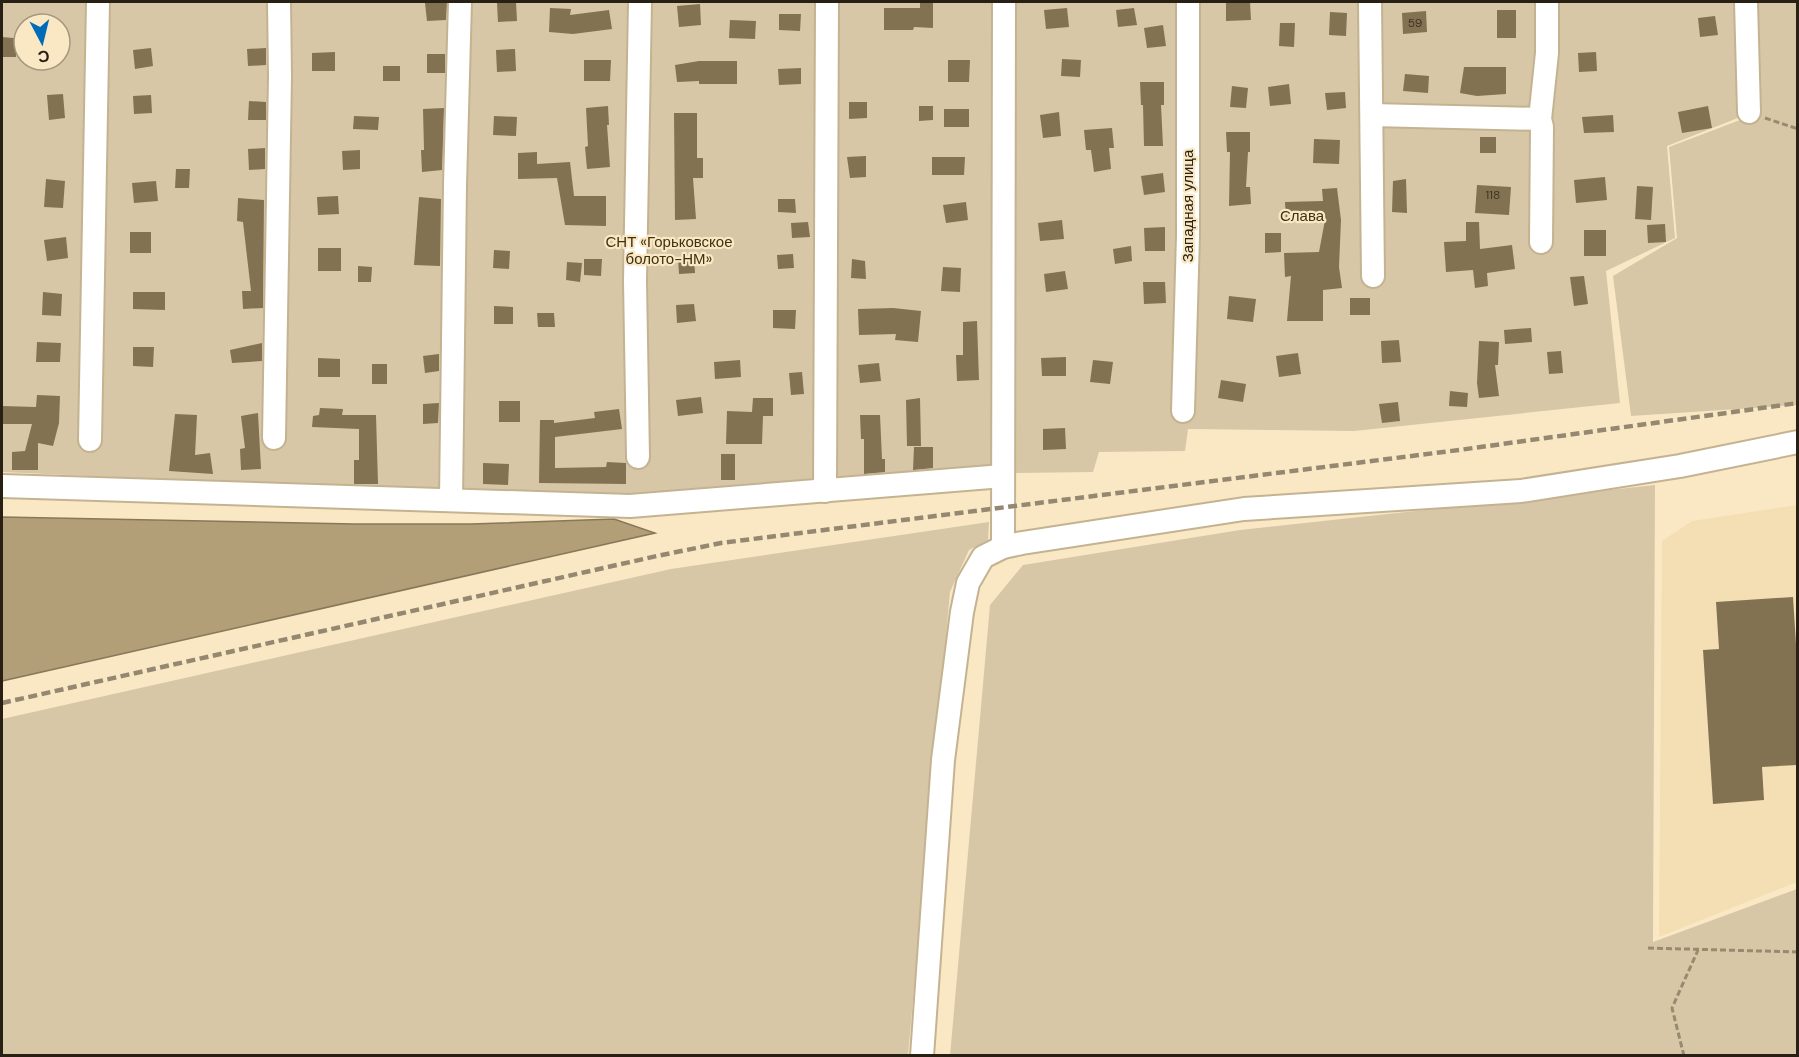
<svg xmlns="http://www.w3.org/2000/svg" width="1799" height="1057" font-family="'DM Sans',sans-serif">
<style>
.built{fill:#f4deb4}
.green{fill:#d7c7a7;fill-rule:evenodd}
.water{fill:#b29e77;stroke:#887859;stroke-width:1.5}
.building{fill:#827252}
.lines{fill:none;stroke-linecap:round;stroke-linejoin:round}
.minor-casing{stroke:#c4b391;stroke-width:26}
.path{stroke:#978a71;stroke-width:3;stroke-dasharray:6 3;stroke-linecap:butt}
.minor{stroke:#fff;stroke-width:22}
.rail{stroke:#958870;stroke-width:4.5;stroke-dasharray:9 4.5;stroke-linecap:butt}
.labels{text-anchor:middle;dominant-baseline:central;stroke-width:4.5;stroke-linejoin:round;paint-order:stroke}
.number-label{font-size:12px;fill:#3e3423}
.street-label{font-size:15px;fill:#272013;stroke:#fae8c5}
.park-label{font-size:15px;fill:#40310f;stroke:#fae8c5}
</style>
<rect width="100%" height="100%" fill="#fae8c5"/>
<!-- built -->
<polygon class="built" points="1797,505 1797,882 1659,937 1662,541 1692,521"/>
<!-- green -->
<g class="green">
<path d="M 2,2 L 1000,2 L 999,468 L 668,502 L 2,472 ZM 24,24 L 60,24 L 60,60 L 24,60 Z"/>
<polygon points="1017,2 1742,2 1743,116 1667,146 1675,238 1606,271 1620,403 1354,431 1188,429 1185,451 1099,452 1093,472 1012,473"/>
<polygon points="1750,2 1797,2 1797,405 1631,416 1613,276 1677,238 1669,147 1740,120 1754,119"/>
<polygon points="1655,485 1653,942 1797,889 1797,1055 950,1056 990,605 1023,565 1240,530"/>
<polygon points="989,522 988,540 969,550 950,592 908,1055 2,1055 2,719 671,569"/>
</g>
<!-- water -->
<polygon class="water" points="2,517 355,524 471,524 614,519 655,533 2,681"/>
<!-- building -->
<g class="building">
<polygon points="447,2 446,20 427,21 425,3"/>
<polygon points="516,2 517,21 498,22 497,3"/>
<polygon points="920,2 933,2 933,28 914,27 913,30 884,30 884,8 920,8"/>
<polygon points="1226,2 1250,2 1251,20 1226,21"/>
<polygon points="700,4 701,25 679,27 677,6"/>
<polygon points="550,8 571,9 570,15 609,10 612,29 573,34 549,32"/>
<polygon points="1067,8 1069,27 1046,29 1044,10"/>
<polygon points="1134,8 1137,25 1118,27 1116,10"/>
<rect x="1497" y="10" width="19" height="28"/>
<polygon points="1426,11 1427,32 1403,34 1402,13"/>
<polygon points="1330,12 1347,13 1346,36 1329,35"/>
<polygon points="779,14 801,14 800,31 779,30"/>
<polygon points="1715,16 1718,35 1700,37 1698,18"/>
<polygon points="730,20 756,21 755,39 729,38"/>
<polygon points="1280,23 1295,23 1294,47 1279,46"/>
<polygon points="1163,25 1166,46 1147,48 1144,28"/>
<polygon points="2,37 24,39 24,54 16,54 16,57 2,57"/>
<polygon points="151,48 153,66 135,69 133,50"/>
<polygon points="266,48 266,65 248,66 247,49"/>
<polygon points="515,49 516,71 497,72 496,50"/>
<polygon points="335,52 335,71 312,71 312,53"/>
<polygon points="1596,52 1597,71 1579,72 1578,53"/>
<rect x="427" y="54" width="18" height="19"/>
<polygon points="1062,59 1081,60 1080,77 1061,76"/>
<polygon points="584,60 611,60 610,81 584,81"/>
<polygon points="948,60 970,60 969,82 948,82"/>
<polygon points="699,61 737,61 737,84 699,84 699,81 677,82 675,65"/>
<rect x="383" y="66" width="17" height="15"/>
<polygon points="1464,67 1506,67 1506,94 1477,96 1460,93"/>
<polygon points="801,68 801,84 779,85 778,69"/>
<polygon points="1405,74 1429,76 1428,93 1403,91"/>
<polygon points="1140,82 1164,82 1164,105 1161,105 1163,146 1144,146 1143,105 1141,105"/>
<polygon points="1289,84 1291,104 1270,106 1268,87"/>
<polygon points="1232,86 1248,88 1246,108 1230,107"/>
<polygon points="1345,92 1346,108 1327,110 1325,93"/>
<polygon points="63,94 65,118 49,120 47,95"/>
<polygon points="151,95 152,113 134,114 133,96"/>
<polygon points="249,101 266,102 266,120 248,120"/>
<polygon points="849,102 867,102 867,118 849,119"/>
<polygon points="608,106 609,125 607,125 610,167 587,169 585,147 588,146 586,108"/>
<polygon points="919,106 933,106 933,120 919,121"/>
<polygon points="1708,106 1712,128 1682,133 1678,112"/>
<polygon points="444,108 442,170 422,172 421,150 424,150 423,109"/>
<rect x="944" y="109" width="25" height="18"/>
<polygon points="1059,112 1061,136 1043,138 1040,115"/>
<polygon points="674,113 697,113 697,158 703,158 703,178 693,178 696,219 675,220"/>
<polygon points="1613,115 1614,132 1584,133 1582,117"/>
<polygon points="354,116 379,117 378,130 353,129"/>
<polygon points="494,116 517,117 516,136 493,135"/>
<polygon points="1112,128 1114,148 1109,148 1111,169 1094,172 1091,150 1086,150 1084,130"/>
<polygon points="1226,132 1250,132 1250,152 1248,152 1246,187 1250,187 1251,204 1229,206 1230,152 1227,152"/>
<rect x="1480" y="137" width="16" height="16"/>
<polygon points="1314,139 1340,140 1339,164 1313,163"/>
<polygon points="265,148 265,169 249,170 248,149"/>
<polygon points="360,150 360,169 343,170 342,151"/>
<polygon points="537,152 537,164 570,162 574,196 569,196 606,196 606,226 565,225 557,178 518,179 518,153"/>
<polygon points="866,156 866,177 850,178 847,157"/>
<polygon points="932,157 965,157 964,175 932,175"/>
<polygon points="176,169 190,169 189,188 175,188"/>
<polygon points="1163,173 1165,192 1144,195 1141,176"/>
<polygon points="1605,177 1607,200 1576,203 1574,180"/>
<polygon points="46,179 65,181 63,208 44,207"/>
<polygon points="1406,179 1407,213 1392,212 1393,181"/>
<polygon points="156,181 158,201 134,203 132,183"/>
<polygon points="1477,185 1511,187 1509,215 1475,213"/>
<polygon points="1637,186 1653,187 1651,220 1635,219"/>
<polygon points="1337,188 1341,220 1339,267 1342,288 1323,290 1323,321 1287,321 1291,276 1285,277 1284,253 1319,252 1325,220 1286,222 1285,202 1323,201 1322,189"/>
<polygon points="338,196 339,214 318,215 317,197"/>
<polygon points="419,197 441,199 440,266 414,265"/>
<polygon points="238,198 264,200 263,308 243,309 242,291 251,291 243,222 237,221"/>
<polygon points="778,199 795,199 796,213 778,212"/>
<polygon points="966,202 968,220 946,223 943,205"/>
<polygon points="1062,220 1064,239 1040,241 1038,223"/>
<polygon points="808,222 810,237 792,238 791,223"/>
<polygon points="1466,222 1479,222 1480,249 1512,245 1515,269 1487,273 1488,286 1475,288 1473,270 1446,272 1444,242 1466,241"/>
<polygon points="1665,224 1666,242 1648,243 1647,225"/>
<polygon points="1165,227 1165,251 1145,251 1144,228"/>
<rect x="1584" y="230" width="22" height="26"/>
<rect x="130" y="232" width="21" height="21"/>
<polygon points="1265,233 1281,233 1281,252 1265,253"/>
<polygon points="66,237 68,258 47,261 44,240"/>
<polygon points="1131,246 1132,261 1115,264 1113,249"/>
<rect x="318" y="248" width="23" height="23"/>
<polygon points="494,250 510,251 509,269 493,268"/>
<polygon points="793,254 794,268 778,269 777,255"/>
<polygon points="694,257 695,273 679,274 678,258"/>
<polygon points="584,259 602,259 601,276 584,275"/>
<polygon points="852,259 865,261 866,279 851,278"/>
<polygon points="567,262 582,263 580,282 566,280"/>
<polygon points="358,266 372,267 371,282 358,282"/>
<polygon points="943,267 961,268 960,292 941,291"/>
<polygon points="1065,271 1068,289 1046,292 1044,274"/>
<polygon points="1584,276 1588,304 1574,306 1570,277"/>
<polygon points="1143,282 1165,282 1166,303 1144,304"/>
<polygon points="43,292 62,294 61,316 42,315"/>
<polygon points="133,292 165,292 165,310 133,309"/>
<polygon points="1229,296 1256,299 1253,322 1227,319"/>
<rect x="1350" y="298" width="20" height="17"/>
<polygon points="694,304 696,321 677,323 676,305"/>
<polygon points="494,306 513,307 513,324 494,324"/>
<polygon points="893,308 921,311 918,342 895,340 896,334 859,335 858,309"/>
<polygon points="773,310 796,310 795,329 773,328"/>
<polygon points="537,313 554,313 555,327 538,327"/>
<polygon points="977,321 979,380 957,381 956,355 963,355 963,322"/>
<polygon points="1531,328 1532,342 1505,344 1504,330"/>
<polygon points="1399,340 1401,362 1382,363 1381,341"/>
<polygon points="1479,341 1499,342 1498,365 1495,365 1499,396 1479,398 1477,383"/>
<polygon points="37,342 61,343 60,362 36,362"/>
<polygon points="262,343 262,361 232,363 230,350"/>
<polygon points="133,347 154,347 153,367 133,366"/>
<polygon points="1561,351 1563,373 1549,374 1547,352"/>
<polygon points="1298,353 1301,374 1279,377 1276,356"/>
<polygon points="439,354 439,371 425,373 423,356"/>
<polygon points="1066,357 1066,376 1042,376 1041,358"/>
<polygon points="318,358 340,359 340,377 318,377"/>
<polygon points="740,360 741,377 715,379 714,362"/>
<polygon points="1093,360 1113,362 1110,384 1090,382"/>
<polygon points="879,363 881,381 860,383 858,365"/>
<rect x="372" y="364" width="15" height="20"/>
<polygon points="802,372 804,394 791,395 789,373"/>
<polygon points="1221,380 1246,384 1243,402 1218,398"/>
<polygon points="1450,391 1468,393 1467,407 1449,406"/>
<polygon points="37,395 60,396 59,423 53,446 38,443 38,470 12,470 12,452 25,451 32,424 2,424 2,406 36,407"/>
<polygon points="701,397 703,413 678,416 676,400"/>
<polygon points="753,398 773,398 773,416 763,416 762,444 726,444 727,411 752,412"/>
<polygon points="920,398 921,446 907,446 906,400"/>
<rect x="499" y="401" width="21" height="21"/>
<polygon points="1398,402 1400,421 1382,423 1379,404"/>
<polygon points="439,403 438,423 423,424 423,404"/>
<polygon points="320,408 343,409 342,415 376,415 378,484 354,484 354,460 359,460 359,429 312,427 313,416 319,415"/>
<polygon points="619,409 622,429 555,437 555,468 606,467 607,462 626,463 626,484 539,483 540,420 554,420 554,423 595,418 594,412"/>
<polygon points="258,413 261,469 241,470 240,449 245,448 241,416"/>
<polygon points="175,414 197,415 195,455 210,453 213,474 169,471"/>
<polygon points="860,415 880,415 882,459 885,459 885,472 864,474 864,439 861,439"/>
<polygon points="1065,428 1066,449 1043,450 1043,429"/>
<polygon points="914,447 933,447 933,468 913,470"/>
<rect x="721" y="454" width="14" height="26"/>
<polygon points="483,463 509,464 508,485 483,484"/>
<polygon points="1793,597 1797,660 1797,765 1762,767 1764,800 1713,804 1703,650 1719,649 1716,602"/>
</g>
<g class="lines">
<defs>
<g id="minor">
<polyline points="1370,2 1373,276"/>
<polyline points="1746,2 1749,112"/>
<polyline points="1372,115 1540,119"/>
<polyline points="1541,242 1542,127 1540,119 1547,53 1547,2"/>
<polyline points="1183,411 1188,236 1188,2"/>
<polyline points="274,438 280,76 279,2"/>
<polyline points="90,440 98,2"/>
<polyline points="638,457 635,281 640,2"/>
<polyline points="2,486 630,506 1003,476"/>
<polyline points="825,491 827,2"/>
<polyline points="451,500 455,185 460,2"/>
<polyline points="1003,547 1004,2"/>
<polyline points="922,1056 943,760 962,612 968,583 983,557 1003,547 1022,543 1244,509 1521,491 1680,466 1798,442"/>
</g>
</defs>
<!-- minor casing -->
<use href="#minor" class="minor-casing"/>
<!-- path -->
<g class="path">
<polyline points="1765,118 1798,129"/>
<polyline points="1648,948 1798,952"/>
<polyline points="1684,1056 1672,1008 1698,950"/>
</g>
<!-- minor -->
<use href="#minor" class="minor"/>
<!-- rail -->
<polyline class="rail" points="2,703 657,556 721,543 1459,450 1798,403"/>
</g>
<g class="labels">
<!-- number labels -->
<g class="number-label">
<text x="1415" y="23">59</text>
<text x="1493" y="195">118</text>
</g>
<!-- street labels -->
<g class="street-label">
<text transform="translate(1188 206) rotate(-90)">Западная улица</text>
</g>
<!-- park labels -->
<g class="park-label">
<text x="1302" y="216">Слава</text>
<text x="669" y="242">СНТ «Горьковское<tspan x="669" dy="17">болото-НМ»</tspan></text>
</g>
</g>
<!-- border -->
<rect width="1799" height="1057" fill="none" stroke="#272013" stroke-width="6"/>
<!-- north arrow -->
<g transform="translate(42 42) rotate(173)"><circle r="28" fill="#fae8c5" stroke="#a6987e" stroke-width="1.5"/>
<path d="M0-4.5L10 22L0 15L-10 22Z" fill="#006bb6"/>
<text y="-9" font-size="16" font-weight="bold" text-anchor="middle" fill="#272013">С</text>
</g>
</svg>
